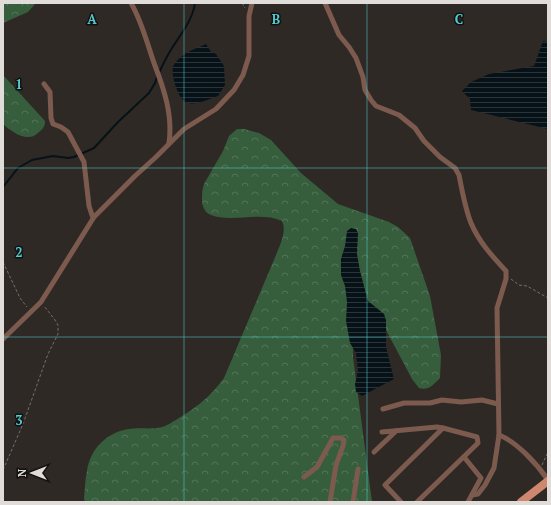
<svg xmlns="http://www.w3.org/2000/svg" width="551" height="505" font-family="'PT Serif',serif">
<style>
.forest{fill:url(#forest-crowns)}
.water{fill:url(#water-rules)}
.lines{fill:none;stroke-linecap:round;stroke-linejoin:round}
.stream{stroke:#061218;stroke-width:2}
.path{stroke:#746f6c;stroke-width:1;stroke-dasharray:3 2;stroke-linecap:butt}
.street{stroke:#7d5a4e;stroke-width:5}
.primary{stroke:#cf876f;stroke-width:8}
.grid{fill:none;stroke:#51ccd1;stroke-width:1;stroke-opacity:0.55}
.grid-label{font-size:13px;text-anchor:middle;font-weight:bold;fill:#51ccd1;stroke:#141210;stroke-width:3;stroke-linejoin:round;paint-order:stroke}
</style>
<defs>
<pattern id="forest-crowns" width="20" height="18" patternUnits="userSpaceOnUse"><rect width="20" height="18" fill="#365e3c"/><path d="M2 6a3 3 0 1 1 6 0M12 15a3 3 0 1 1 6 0" fill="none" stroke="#537458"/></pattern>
<pattern id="water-rules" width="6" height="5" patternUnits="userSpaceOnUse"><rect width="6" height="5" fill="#061218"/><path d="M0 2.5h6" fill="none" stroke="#2a3439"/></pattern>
</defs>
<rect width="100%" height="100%" fill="#2e2925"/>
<!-- forest -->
<g class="forest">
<polygon points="3,3 36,3 28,12 3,23"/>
<path d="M 3,75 L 45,121 C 45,126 43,129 39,132 C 28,144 12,132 3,124 Z"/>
<path d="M 237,129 L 244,129 L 259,133 L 271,140 L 301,173 L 338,204 L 389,222 L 398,227 L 410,238 L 430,296 L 441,355 L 440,378 C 434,384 429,391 419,388 L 412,379 L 386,330 L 382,328 L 353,339 L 353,357 L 372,502 L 85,502 L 84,498 C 85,489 85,480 87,471 C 90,449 107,432 129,429 C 140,427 152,430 162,427 C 167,426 172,422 176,420 C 197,407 209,398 224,378 L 276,255 C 280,245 287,231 282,221 C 261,211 232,223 211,215 C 205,213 202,206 202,200 C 202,194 202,190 204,184 L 223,151 L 229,136 Z"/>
</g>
<!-- water -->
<g class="water">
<polygon points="543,41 548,42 548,129 471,110 470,99 462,91 471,82 489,74 534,66"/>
<path d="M 206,44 L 211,52 L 216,54 L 224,66 L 225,85 L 218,96 C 209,99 197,105 188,103 C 178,101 171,75 173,67 C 174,64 178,59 181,57 C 187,51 198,48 206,44 Z"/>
<polygon points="351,228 356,229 358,233 357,254 360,271 368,301 384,314 386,320 386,347 394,379 362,396 356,392 355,384 358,371 356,353 350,343 346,321 347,302 345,286 341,275 341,259 345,246 347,231"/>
</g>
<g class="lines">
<!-- stream -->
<g class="stream">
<path d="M 159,73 C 163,64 167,56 172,48 C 181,34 193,19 195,3"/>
<polyline points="3,187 18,168 32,160 53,156 68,158 74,157 94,148 118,122 149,93 155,83 157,77"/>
</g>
<!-- path -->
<g class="path">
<polyline points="242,3 245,8"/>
<polyline points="3,262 20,298 27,307"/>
<polyline points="511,279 519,285 527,286 548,298"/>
<polyline points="542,465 548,452"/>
<polyline points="3,470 23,424 48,354 58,334 58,325 55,320 44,306"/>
</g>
<!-- street -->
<g class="street">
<path d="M 131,3 C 142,22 147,43 154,63 C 164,89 173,115 169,143"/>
<path d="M 325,3 L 339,35 L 349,47 L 356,58 L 363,77 L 365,90 L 371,100 L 376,106 L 399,115 L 415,128 L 424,141 L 440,157 L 455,168 L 459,175 C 462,190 465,208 471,223 C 479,242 492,256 506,271 L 506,279 L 497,308 L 499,435 L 494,468 L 485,485 L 478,494 L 472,495"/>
<polyline points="44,84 50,92 51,118 53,124 61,127 68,132 84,162 89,206 93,218"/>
<polyline points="3,339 41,302 94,217 135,176 156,157 184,129 216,109 234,90 243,75 249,56 249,16 252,3"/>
<polyline points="383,409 404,403 430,403 442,400 461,402 482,400 498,404"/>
<polyline points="382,432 437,427 443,428"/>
<path d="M 499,435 C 517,442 537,464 548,480"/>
<polyline points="374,452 396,431"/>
<polyline points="464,457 481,478 468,502"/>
<polyline points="304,477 317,467 333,438 341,438 344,440 343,446 336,465 330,502"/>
<polyline points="353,502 358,469"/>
<polyline points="401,502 385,485 443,428 477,437 478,443 417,502"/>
</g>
<!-- primary -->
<polyline class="primary" points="521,502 548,481"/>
</g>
<!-- grid -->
<path class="grid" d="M 184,3 L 184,502M 367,3 L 367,502M 3,168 L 548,168M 3,337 L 548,337"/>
<g class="grid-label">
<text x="92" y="24">A</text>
<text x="276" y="24">B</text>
<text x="459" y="24">C</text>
<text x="19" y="89">1</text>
<text x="19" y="257">2</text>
<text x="19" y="425">3</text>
</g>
<!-- border -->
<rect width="551" height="505" fill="none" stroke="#e0dcda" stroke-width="8"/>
<!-- north arrow -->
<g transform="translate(32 473) rotate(270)" stroke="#141210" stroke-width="3" paint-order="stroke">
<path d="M0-3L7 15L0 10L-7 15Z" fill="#e0dcda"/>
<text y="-6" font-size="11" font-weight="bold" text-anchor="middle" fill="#e0dcda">N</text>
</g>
</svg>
